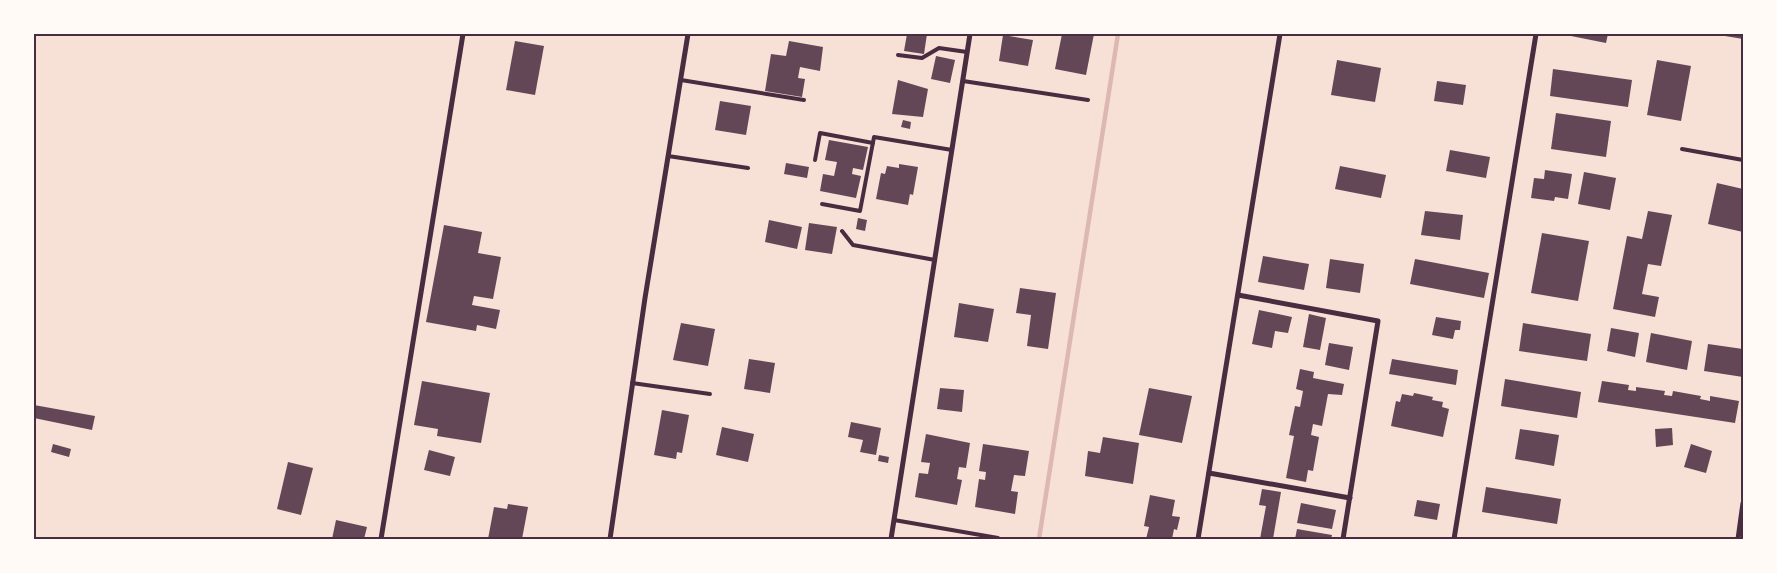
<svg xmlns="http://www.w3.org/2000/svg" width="1777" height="573" font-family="'Public Sans',sans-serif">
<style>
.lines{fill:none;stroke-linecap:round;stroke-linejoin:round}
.stream{stroke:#dcb8b0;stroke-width:4.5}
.building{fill:#644757}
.service{stroke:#4a2c40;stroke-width:4}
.minor{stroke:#4a2c40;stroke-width:5}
.neatline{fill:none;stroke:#4a2c40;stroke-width:2}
</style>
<rect width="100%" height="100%" fill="#f7e1d7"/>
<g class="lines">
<!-- stream -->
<polyline class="stream" points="1039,539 1118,34"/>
</g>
<!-- building -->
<g class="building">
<polygon points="907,34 927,34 924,54 904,51"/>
<polygon points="1062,34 1094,34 1086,75 1055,69"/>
<polygon points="1572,34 1608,34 1606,43 1571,36"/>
<polygon points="1725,34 1743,34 1743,39 1725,36"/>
<polygon points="1003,35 1033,40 1028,66 999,61"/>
<polygon points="515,41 544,46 535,95 506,90"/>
<polygon points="789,41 823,47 820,71 800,67 798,78 805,79 802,97 765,91 771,54 786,56"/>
<polygon points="936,56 955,60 950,83 931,79"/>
<polygon points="1337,60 1381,68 1375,102 1331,95"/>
<polygon points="1657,60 1691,66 1681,121 1647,115"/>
<polygon points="1553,69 1632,80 1628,107 1550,96"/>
<polygon points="898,80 928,89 923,117 892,114"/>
<polygon points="1437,81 1466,85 1463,105 1434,101"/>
<polygon points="720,101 751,106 746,135 715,130"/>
<polygon points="1556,113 1611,121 1606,157 1551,149"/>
<polygon points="903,120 911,122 910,129 901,127"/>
<polygon points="829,140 868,147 863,170 853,168 852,174 861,176 856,198 820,191 823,174 834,176 837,162 825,160"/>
<polygon points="1450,150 1490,157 1486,178 1446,171"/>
<polygon points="786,163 809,167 807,178 784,174"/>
<polygon points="899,164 918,167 913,195 910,194 908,205 876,199 881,173 885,174 887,166 899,168"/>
<polygon points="1340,166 1386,175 1381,198 1335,189"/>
<polygon points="1545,170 1572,174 1568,199 1555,197 1554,201 1531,198 1534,178 1544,179"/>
<polygon points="1584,172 1616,178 1610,210 1578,204"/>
<polygon points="1717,183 1743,189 1743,232 1708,224"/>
<polygon points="1425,211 1463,215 1460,240 1421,235"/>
<polygon points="1648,211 1672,215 1661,266 1648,264 1642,294 1659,297 1655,317 1613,309 1627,236 1642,239"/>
<polygon points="858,218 867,220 865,231 856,229"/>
<polygon points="769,220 802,227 797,249 765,242"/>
<polygon points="809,223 837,227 832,254 805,250"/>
<polygon points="444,225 482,232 478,253 501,257 493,299 474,296 472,305 500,310 496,329 477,325 476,331 426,322"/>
<polygon points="1542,233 1589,241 1578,301 1531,293"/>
<polygon points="1263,256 1309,264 1304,290 1258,282"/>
<polygon points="1330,259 1364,264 1360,293 1326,288"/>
<polygon points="1415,259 1489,273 1484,298 1410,284"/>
<polygon points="1020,288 1056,293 1048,349 1027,346 1031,315 1016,313"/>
<polygon points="959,303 994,309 988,342 954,337"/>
<polygon points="1259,310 1292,317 1288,333 1275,331 1272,348 1252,344"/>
<polygon points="1309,314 1326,318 1320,350 1303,347"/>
<polygon points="1436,317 1461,321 1460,330 1455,330 1453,339 1432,335"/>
<polygon points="681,323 715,329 708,366 673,360"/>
<polygon points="1523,323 1591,334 1587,361 1519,351"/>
<polygon points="1611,328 1639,333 1635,357 1607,351"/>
<polygon points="1651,333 1692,341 1687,370 1646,362"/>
<polygon points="1329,343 1353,347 1349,370 1325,365"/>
<polygon points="1708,344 1743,349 1743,377 1704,371"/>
<polygon points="749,359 775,363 770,393 744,389"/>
<polygon points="1392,359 1458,370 1456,385 1389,374"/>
<polygon points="1300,369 1314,372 1313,378 1344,384 1342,395 1328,394 1322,426 1313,424 1311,435 1319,437 1313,471 1308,470 1306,482 1286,478 1294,436 1289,435 1295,406 1300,407 1303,391 1296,389"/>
<polygon points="1505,379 1581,392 1577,418 1501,406"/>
<polygon points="422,381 490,393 481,443 437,436 438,429 414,425"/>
<polygon points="1602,381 1629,385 1628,390 1636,391 1636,387 1665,391 1664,395 1672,396 1673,391 1701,396 1700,399 1710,401 1710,396 1739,401 1735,423 1598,402"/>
<polygon points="940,388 964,390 962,412 937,409"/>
<polygon points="1149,388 1192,396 1182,443 1139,435"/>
<polygon points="1414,393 1433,397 1432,400 1443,402 1442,407 1449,409 1443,437 1391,426 1396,401 1400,402 1402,394 1413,396"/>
<polygon points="34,405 95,416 92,430 34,418"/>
<polygon points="662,410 689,415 682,453 677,452 676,459 654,455"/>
<polygon points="851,422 881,428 876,455 860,452 863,440 848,437"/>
<polygon points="722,427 754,434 748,462 716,455"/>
<polygon points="1672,428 1673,445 1656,447 1655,429"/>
<polygon points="1520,429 1559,435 1554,466 1515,459"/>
<polygon points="926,434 970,443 966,468 959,467 957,479 962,480 957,505 915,497 919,473 928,474 930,463 921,462"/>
<polygon points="1103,437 1139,443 1133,484 1085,476 1088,451 1100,453"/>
<polygon points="53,444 71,449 69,457 51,452"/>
<polygon points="983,444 1029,451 1025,476 1014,475 1011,491 1018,492 1015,514 975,507 979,479 985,480 986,472 979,471"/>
<polygon points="1691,444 1712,451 1706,473 1684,467"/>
<polygon points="429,450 455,457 450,476 424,470"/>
<polygon points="879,455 889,457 888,463 878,461"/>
<polygon points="288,462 313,468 301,515 277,509"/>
<polygon points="1486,487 1561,499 1557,524 1482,512"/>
<polygon points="1262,489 1281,492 1273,539 1260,539 1266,506 1259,505"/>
<polygon points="1150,495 1175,500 1172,516 1180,517 1177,530 1174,529 1172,539 1146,539 1149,527 1144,526"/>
<polygon points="1417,500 1440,504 1437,520 1414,516"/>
<polygon points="1301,503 1336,510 1332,529 1297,523"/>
<polygon points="508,504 528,507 522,539 488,539 494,507 507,509"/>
<polygon points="336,520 367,527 364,539 332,539"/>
<polygon points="1297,529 1332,535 1331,539 1295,539"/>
</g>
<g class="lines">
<!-- service -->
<g class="service">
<polyline points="898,55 922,58 939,48 967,52"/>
<polyline points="681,80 804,100"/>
<polyline points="963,81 1088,100"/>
<polyline points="1682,149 1743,160"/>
<polyline points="668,156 748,168"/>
<polyline points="815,160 820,133 873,143"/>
<polyline points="822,204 860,211 874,137 952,150"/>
<polyline points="842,231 853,245 935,260"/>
<polyline points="632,383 710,394"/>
<polyline points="894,520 998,538"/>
</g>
<!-- minor -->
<g class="minor">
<polyline points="1238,295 1378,321 1343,539"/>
<polyline points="1209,473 1350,498"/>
<polyline points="381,539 463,34"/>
<polyline points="610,539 645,298 688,34"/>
<polyline points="891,539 970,34"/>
<polyline points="1198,539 1280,34"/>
<polyline points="1454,539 1536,34"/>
<polyline points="1738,539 1743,503"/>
</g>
</g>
<!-- border -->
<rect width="1777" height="573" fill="none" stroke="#fffaf5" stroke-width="70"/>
<rect x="35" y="35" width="1707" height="503" class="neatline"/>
</svg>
